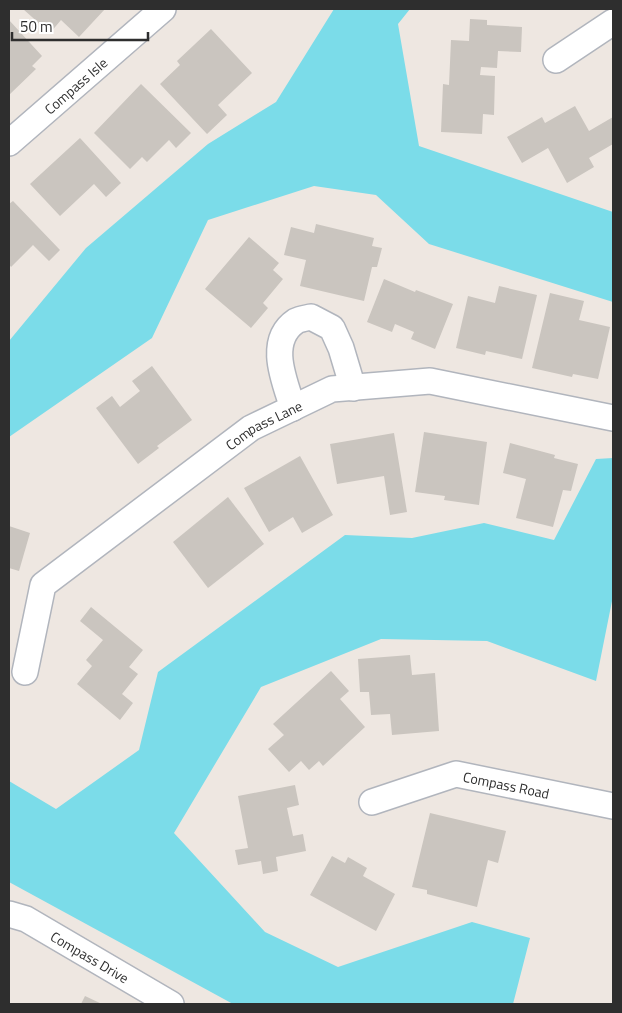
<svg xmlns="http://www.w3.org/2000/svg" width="622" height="1013" font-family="'Titillium Web',sans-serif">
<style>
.water{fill:#7bdce9}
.building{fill:#cac5bf}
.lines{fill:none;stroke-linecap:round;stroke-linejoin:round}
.minor-casing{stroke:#b1b5bd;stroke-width:28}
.minor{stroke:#fff;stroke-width:25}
.labels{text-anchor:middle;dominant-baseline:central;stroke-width:4;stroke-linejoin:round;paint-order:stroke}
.street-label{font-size:14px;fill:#2e2e2e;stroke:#fff}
</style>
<rect width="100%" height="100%" fill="#eee7e1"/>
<!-- water -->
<g class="water">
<polygon points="334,9 410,9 398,24 419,146 613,212 613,302 429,244 376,195 314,186 208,220 152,338 9,437 9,341 86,248 208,144 276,102"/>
<polygon points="613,458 613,596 596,681 487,641 381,639 261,687 174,833 265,932 338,967 472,922 530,938 513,1004 233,1004 9,882 9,781 56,809 139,750 158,672 345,535 412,538 484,523 554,540 596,459"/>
</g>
<!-- building -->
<g class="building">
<polygon points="23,9 105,9 79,37 61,20 50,33"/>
<polygon points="470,19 487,20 487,25 522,27 521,52 498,51 497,68 481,67 480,75 495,76 494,115 483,114 482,134 441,132 443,84 449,85 451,40 469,41"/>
<polygon points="9,20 42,56 32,66 36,69 9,95"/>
<polygon points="211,29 252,73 218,105 227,115 207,134 160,84 180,65 177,61"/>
<polygon points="141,84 191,133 176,148 169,140 147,162 142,157 130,169 94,133"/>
<polygon points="575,106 589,131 613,117 613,144 589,158 594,167 567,183 548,148 522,163 507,137 542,117 545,123"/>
<polygon points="80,138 121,183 106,197 94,184 60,216 30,184"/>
<polygon points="13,201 60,250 49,261 33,245 11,267 9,264 9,204"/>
<polygon points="316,224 374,238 372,246 382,248 377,267 372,267 364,301 300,286 306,260 284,255 291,227 314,233"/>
<polygon points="249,237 279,263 273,270 283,279 263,303 268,308 251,328 205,289"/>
<polygon points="384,279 415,292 416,290 453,304 435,349 411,339 414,332 395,324 392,332 367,322"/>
<polygon points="499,286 537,295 522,359 486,351 485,355 456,348 468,296 495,303"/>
<polygon points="550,293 584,301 579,320 610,327 598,379 573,374 572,377 532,368"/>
<polygon points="152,366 192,420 157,446 159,448 138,464 96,408 112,396 120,407 140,391 132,381"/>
<polygon points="424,432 487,442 479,505 444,500 445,496 415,492"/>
<polygon points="394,433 407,512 390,515 384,476 337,484 330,444"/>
<polygon points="510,443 555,455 554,458 578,464 571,491 563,490 553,527 516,518 526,479 503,473"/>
<polygon points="300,456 333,515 302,533 293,517 269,532 244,488"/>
<polygon points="228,497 264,544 208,588 173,542"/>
<polygon points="9,526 30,533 19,571 9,568"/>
<polygon points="91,607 143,650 129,667 138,674 122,694 133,703 120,720 77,684 92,666 86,660 103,640 80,621"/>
<polygon points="410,655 412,675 435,673 439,731 392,735 390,714 371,715 369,692 360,692 358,659"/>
<polygon points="331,671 349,691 340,699 365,727 323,766 319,761 309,770 301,761 289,772 268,749 284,735 273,724"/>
<polygon points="295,785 299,805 287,808 293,836 303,834 306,851 276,857 278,871 263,874 261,861 238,865 235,850 248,848 238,796"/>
<polygon points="430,813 506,831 498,863 488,860 477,907 427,894 427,890 412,887"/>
<polygon points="332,856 345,863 348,857 367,868 363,876 395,894 376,931 310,895"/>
<polygon points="85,996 102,1004 81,1004"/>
</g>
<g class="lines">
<defs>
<g id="minor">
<polyline points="556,60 613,22"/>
<path id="s1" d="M 9,143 L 163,9"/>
<path d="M 293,408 C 285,382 266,341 296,321 C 300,319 307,318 311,317 L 332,328 L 341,348 L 353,388"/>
<path id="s2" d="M 25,672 L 43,585 L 251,428 L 332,389 L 430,381 L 613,418"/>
<path id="s3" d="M 372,802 L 456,774 L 613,806"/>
<path id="s4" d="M 9,914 L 26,919 L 171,1004"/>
</g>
</defs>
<!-- minor casing -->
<use href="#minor" class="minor-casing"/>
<!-- minor -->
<use href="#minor" class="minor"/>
</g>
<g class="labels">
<!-- street labels -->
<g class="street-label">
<text stroke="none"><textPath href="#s1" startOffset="88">Compass Isle</textPath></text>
<text stroke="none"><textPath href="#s2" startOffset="362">Compass Lane</textPath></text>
<text stroke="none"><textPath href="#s3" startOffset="140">Compass Road</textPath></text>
<text stroke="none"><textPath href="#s4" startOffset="92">Compass Drive</textPath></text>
</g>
</g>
<!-- border -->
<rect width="622" height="1013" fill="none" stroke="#2e2e2e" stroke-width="20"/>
<!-- scale -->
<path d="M12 32v8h136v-8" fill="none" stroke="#2e2e2e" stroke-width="2.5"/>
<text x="20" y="32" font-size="15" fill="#2e2e2e" stroke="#ffffff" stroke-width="4" paint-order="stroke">50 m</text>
</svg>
